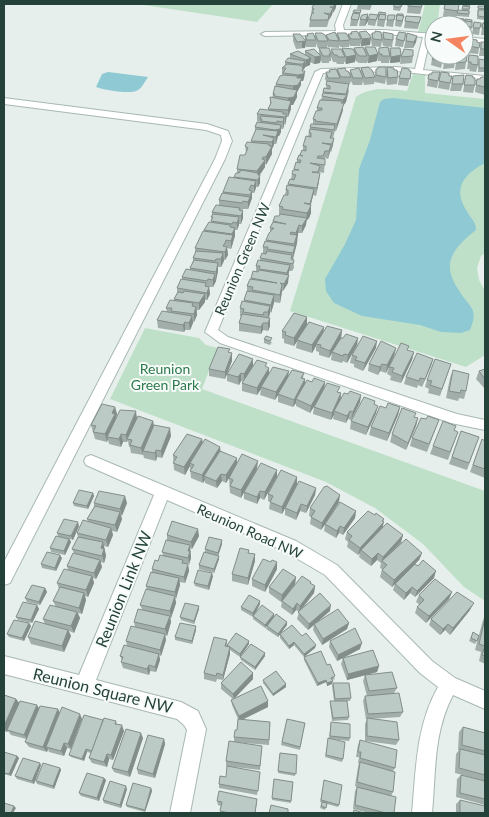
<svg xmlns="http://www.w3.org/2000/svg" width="489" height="817" font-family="Lato,sans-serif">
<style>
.green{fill:#bfe0c8}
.water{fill:#8ec9d4}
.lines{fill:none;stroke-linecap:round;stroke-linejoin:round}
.street-casing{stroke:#a8b8b2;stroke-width:2}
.street{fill:#fff;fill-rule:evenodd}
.wall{fill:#a1aea9}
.shaded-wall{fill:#838d89}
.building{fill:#bbcac4;stroke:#838d89}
.labels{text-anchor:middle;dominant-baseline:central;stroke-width:4;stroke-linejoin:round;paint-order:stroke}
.street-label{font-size:14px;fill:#24423a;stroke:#f7fbf9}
.park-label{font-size:14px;fill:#2d7a4b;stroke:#f7fbf9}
.near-street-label{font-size:16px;fill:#24423a;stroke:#f7fbf9}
</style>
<rect width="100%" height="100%" fill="#e6efeb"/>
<!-- green -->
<g class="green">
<polygon points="137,4 273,4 257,22"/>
<polygon points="425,4 440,4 437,25 434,25 434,34 418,33"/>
<path d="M 413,74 L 425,75 L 425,93 L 485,99 L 485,253 L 481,256 L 477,268 L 479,280 L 485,291 L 485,355 L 466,367 L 290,311 L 356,97 C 372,86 389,89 407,91 Z"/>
<polygon points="145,328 199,338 206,345 218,348 202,389 485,491 485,601 464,587 423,544 375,508 326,482 110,399"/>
</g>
<!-- water -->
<g class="water">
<path d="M 108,72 L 148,77 C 145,81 142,88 138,90 C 131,95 104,90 96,87 L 102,74 Z"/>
<path d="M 393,98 L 485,108 L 485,163 C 462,175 452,190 468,213 C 472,220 476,222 476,230 C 452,249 440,264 460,292 C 463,298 471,305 473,311 C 475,317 472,325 470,330 L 461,333 L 441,332 L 420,325 L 362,316 L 334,303 L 326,291 L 325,279 L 345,244 L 356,220 L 359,169 L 370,140 L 380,102 L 384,99 Z"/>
</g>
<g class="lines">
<defs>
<g id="street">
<polygon points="343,4 351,4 343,25 344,30 384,30 434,34 434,38 430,38 423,70 485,76 485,81 396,71 323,73 218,330 228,337 457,414 485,420 485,430 451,423 220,343 205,332 315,72 321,69 396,67 415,69 423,37 384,34 265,36 261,34 265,32 336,31 335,25"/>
<polygon points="464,37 485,39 485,43 464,41"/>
<polygon points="4,98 207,124 228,131 232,141 225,159 10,583 4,585 4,562 215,159 222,141 221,135 206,130 4,104"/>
<path d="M 91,455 L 296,541 L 337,565 L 432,661 L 455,678 L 485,691 L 485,709 L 453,695 C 433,733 436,772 432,813 L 412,813 C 416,769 416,726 438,687 L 420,673 L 325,575 L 284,551 L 167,500 L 96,680 L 181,702 L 198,711 L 206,729 L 190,813 L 170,813 L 187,730 L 184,725 L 177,719 L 4,674 L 4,656 L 79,675 L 154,495 L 86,465 L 84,461 L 86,457 Z"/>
</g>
</defs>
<!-- street casing -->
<use href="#street" class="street-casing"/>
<!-- street -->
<use href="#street" class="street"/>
</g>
<!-- wall -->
<g class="wall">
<polygon points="314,4 337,4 329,20 327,27 309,27 312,8"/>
<polygon points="358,4 372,4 370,10 357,9"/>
<polygon points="394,4 402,5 400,11 393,10"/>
<polygon points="408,4 423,4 420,14 407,13"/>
<polygon points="445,4 458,10 462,10 463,4 470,4 469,17 457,16 456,17 443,16"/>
<polygon points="478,6 485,6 485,20 477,19"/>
<polygon points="354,10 361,10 357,26 350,26 351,19"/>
<polygon points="362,15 368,21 365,26 359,26 360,19"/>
<polygon points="378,15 375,26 368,25 368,19"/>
<polygon points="378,15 386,15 384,27 377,26"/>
<polygon points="395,15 393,27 386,26 387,20"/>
<polygon points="403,16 403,22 401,27 395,26 396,17"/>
<polygon points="406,16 421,17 418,29 404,28"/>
<polygon points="485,21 485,35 481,35 482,27 481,27 481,24"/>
<polygon points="474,22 480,28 479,35 472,34"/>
<polygon points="464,25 472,27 470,34 464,33"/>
<polygon points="351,32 358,35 359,32 370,45 361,46 360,43 360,46 350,46 349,44 349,47 340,47 339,45 339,48 328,47 327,45 327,48 318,48 316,43 316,47 306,47 306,44 305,48 296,49 293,41 293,34 305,40 305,36 307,36 307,34 315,37 315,33 326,38 326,35 336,35 337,33 348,37 348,34 350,34"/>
<polygon points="383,32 393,40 392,47 383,46 382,41 381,47 372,46 371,40 372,33 382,38"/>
<polygon points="406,33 403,47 395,46 396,39"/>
<polygon points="407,33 417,36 416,42 413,48 404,48"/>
<polygon points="464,39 467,48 466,55 464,54"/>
<polygon points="470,39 479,48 478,54 467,53"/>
<polygon points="481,42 485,42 485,56 479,56"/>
<polygon points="365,47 378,53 379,48 389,53 390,48 400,62 390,63 389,58 389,63 381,63 381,61 378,61 378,56 377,61 368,63 367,61 367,63 359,63 356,61 355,59 355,62 346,64 344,61 344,64 337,64 336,62 333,62 331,57 331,61 329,61 329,63 322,63 321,60 320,63 314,64 310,62 310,65 305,67 303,70 303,71 305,71 304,78 303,81 301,81 301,85 297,92 297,97 293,105 291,105 291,109 288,117 286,117 286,121 285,125 284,124 283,129 281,129 281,132 279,136 278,136 276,144 274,144 272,149 272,154 265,165 265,167 260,175 260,183 258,187 256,187 254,193 252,193 252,198 248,209 243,209 242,211 243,211 243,218 241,224 239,224 237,230 235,230 235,236 233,240 233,243 231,249 227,248 228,255 225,260 224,260 221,267 218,267 218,271 216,281 213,287 209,287 210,294 207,300 205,300 205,302 199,310 197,310 197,315 194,322 193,322 193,323 190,330 185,330 184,332 158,328 157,320 167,312 166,308 174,301 174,299 177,293 177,288 182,279 182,277 190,269 193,261 193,258 195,254 195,248 204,230 211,222 212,212 219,205 219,200 223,192 234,178 234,177 237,173 237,169 246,153 245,146 251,142 255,132 255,127 260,123 260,122 257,121 257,114 268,110 270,104 270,97 272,98 273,94 276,84 283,75 282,75 282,68 285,65 285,62 290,58 290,54 305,55 305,51 319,54 319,48 331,52 331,49 342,51 342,48 354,52 354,48 364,49"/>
<polygon points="444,55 441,68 431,65 432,59"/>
<polygon points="445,55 456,55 454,68 443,69"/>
<polygon points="457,55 466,62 465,69 455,70"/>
<polygon points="469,55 478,65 476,72 469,71 470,69 467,69"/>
<polygon points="413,56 412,63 400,64 401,57"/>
<polygon points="479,59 485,60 485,72 478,72"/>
<polygon points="387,67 394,70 398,77 397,84 387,85 386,78 385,84 375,82 375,80 374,84 364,85 363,81 362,85 353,85 351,81 350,84 347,84 349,91 346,102 343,106 343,110 336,131 335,131 333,138 332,137 333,145 331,152 330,151 328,159 325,158 324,173 319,172 319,181 316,196 313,195 311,205 311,213 309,218 306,221 306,225 302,233 298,233 297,237 297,243 293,260 294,268 292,271 289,271 288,275 288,283 283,291 282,291 280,303 274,302 271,313 270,312 268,318 270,318 270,326 268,331 263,330 261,334 239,331 239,323 241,316 240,316 240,308 244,302 247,291 247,286 251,278 256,272 256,266 260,260 263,253 263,247 270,232 270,228 273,221 279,216 280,214 279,214 279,206 285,195 286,190 291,179 292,174 297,163 297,160 300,156 302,150 303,150 303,146 308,136 310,127 313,124 313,119 317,111 317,108 321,100 324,88 326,88 327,83 325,79 326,72 329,72 329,70 337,71 337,69 346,71 350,73 350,70 360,71 361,68 375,76 376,69 386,73"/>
<polygon points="409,71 411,71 408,86 398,85 399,78"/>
<polygon points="440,72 437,88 427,86 429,74"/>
<polygon points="466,75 475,85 473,93 463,92"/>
<polygon points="449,76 452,76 449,90 438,88 439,81"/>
<polygon points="453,76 463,84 461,91 450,91"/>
<polygon points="485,77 485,95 475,92 477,79 480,79"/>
<polygon points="307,317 307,325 324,327 323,332 342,330 341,338 329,358 319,355 319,352 316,351 316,346 312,353 296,348 297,341 294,346 284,343 284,339 282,338 282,331"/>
<polygon points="343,338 358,338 357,345 347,363 343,361 342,363 331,360 332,352"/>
<polygon points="264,339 272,342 270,345 264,343"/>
<polygon points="376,348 363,371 354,367 354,364 350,363 352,355"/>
<polygon points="396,348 394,356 386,373 380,371 378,375 368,371 369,364"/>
<polygon points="230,352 232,361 227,373 253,366 269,368 269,374 288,377 304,373 303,378 305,379 305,384 312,382 325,382 324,388 341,393 341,398 348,394 361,395 360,402 351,420 348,419 346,423 333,419 334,415 331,420 313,414 314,407 315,405 310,413 296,406 296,403 293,407 278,402 278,395 275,400 260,395 261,389 257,395 242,391 242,383 243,381 241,381 239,385 227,381 227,374 225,379 209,376 209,369"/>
<polygon points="414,352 412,360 401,383 390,380 391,376 387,374 389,367"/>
<polygon points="433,359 431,366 422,387 418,385 417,388 404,384 406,377"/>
<polygon points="451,364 440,396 428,393 429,389 425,387 427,380"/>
<polygon points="485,369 485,389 476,379 479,371"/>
<polygon points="453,370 466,391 464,399 459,398 458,401 446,398 450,378"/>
<polygon points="375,405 376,413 366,435 350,429 351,421"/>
<polygon points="115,407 117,414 116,418 137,417 153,421 154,425 171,436 162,458 157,457 156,461 144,458 143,454 143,455 131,453 130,447 129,447 128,441 127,442 123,442 121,447 109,444 108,439 107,442 95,439 91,425"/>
<polygon points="400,407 398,415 387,441 369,435 371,427 386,408"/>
<polygon points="414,417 418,418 416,426 406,450 390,442 392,434"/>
<polygon points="426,419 439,420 427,452 410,446 412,438"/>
<polygon points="461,431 479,437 467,470 449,464"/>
<polygon points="458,432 448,460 430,454 433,446"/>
<polygon points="202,439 203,443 220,447 220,451 237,464 257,469 245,491 277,470 264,500 260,498 257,504 244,499 244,492 241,498 230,493 229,478 226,483 222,481 217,488 205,483 205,480 203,483 191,478 190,466 185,475 174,470 173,455"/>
<polygon points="482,439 485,441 485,478 470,472"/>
<polygon points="297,477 297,485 282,514 269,509 270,502 268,501 268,494"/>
<polygon points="316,488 315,495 306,513 300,511 296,520 285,515 285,508"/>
<polygon points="93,493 94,496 88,509 74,506 73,503"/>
<polygon points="339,502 327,521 356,511 355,518 343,535 339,533 336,538 324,531 325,525 321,530 310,524 311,517 309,516 310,508"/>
<polygon points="94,503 127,503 121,516 122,519 117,532 112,531 113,535 108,547 104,546 106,556 104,563 100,562 102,567 96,579 93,578 94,583 88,597 85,596 86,600 82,614 78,613 80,618 74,633 69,631 71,636 64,652 31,644 28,637 45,624 43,619 56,607 53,601 59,589 57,583 68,570 67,566 74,553 72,549 78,537 77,533 88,522 87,519 94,507"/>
<polygon points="383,522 383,527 403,535 401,542 422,553 419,560 415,564 434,578 415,597 410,593 404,600 393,590 395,584 392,587 380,577 382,569 380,568 381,563 377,560 371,566 359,557 360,553 358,555 347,547 348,542 345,539 347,532"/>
<polygon points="79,526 73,540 70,539 71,542 65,555 51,552 50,548 58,536 57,533"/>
<polygon points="167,535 199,536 192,549 190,548 191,558 188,565 189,571 185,583 180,582 180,585 175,599 176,603 171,618 170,618 171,622 167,636 165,635 166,640 161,656 159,655 160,660 156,672 150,671 149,675 123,668 121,662 122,660 120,656 127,646 126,641 135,627 134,622 142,609 140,605 147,590 146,586 152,572 152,569 163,555 162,552 167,540"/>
<polygon points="222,540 222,544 218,556 219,559 214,573 199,569 199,565 205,552 205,549"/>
<polygon points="249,550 249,553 255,561 248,585 232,581 232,574"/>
<polygon points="62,558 56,571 42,568 41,564"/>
<polygon points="271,562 277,562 277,569 265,592 252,586 252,579"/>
<polygon points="213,576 209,590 195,586 194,583"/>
<polygon points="296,577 295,584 285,597 311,582 311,584 315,586 314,593 302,609 330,611 318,621 349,623 347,629 322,645 313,630 314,625 308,630 297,619 299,612 296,610 292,615 281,607 282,601 281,602 269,593 269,587"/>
<polygon points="45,588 47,592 40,605 27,602 25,598"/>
<polygon points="452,592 449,599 426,623 415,613 417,607 419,604 416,602 419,595"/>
<polygon points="260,604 255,614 274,614 274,616 287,622 287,625 278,637 266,629 267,626 265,628 253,619 253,617 241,610 241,607"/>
<polygon points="37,605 39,609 32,623 18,620 16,617"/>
<polygon points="199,606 199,609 194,624 181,620 180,617"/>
<polygon points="470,610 450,635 445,630 440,635 429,625 431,619"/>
<polygon points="485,616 485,664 479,661 481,652 475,650 478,638 475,644 469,641 473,632 479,635 483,620"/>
<polygon points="29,623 31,626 24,641 9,637 7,634"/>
<polygon points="196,626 196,630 192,644 175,640 175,637"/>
<polygon points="280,634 302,636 316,645 315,648 304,657 294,645 289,649 280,638"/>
<polygon points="227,640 227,645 249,644 240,657 230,650 230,654 223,680 253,673 253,679 234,698 268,701 268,707 242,720 270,722 269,745 234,742 234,737 237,730 238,719 232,705 231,700 233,699 221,689 221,683 223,680 217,679 216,682 204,679 204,673"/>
<polygon points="330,641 360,649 343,658 379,666 377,672 347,680 341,664 343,658 337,661 329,647"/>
<polygon points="265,653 265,656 255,670 241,660 240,657"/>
<polygon points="304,657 327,665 335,679 332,680 332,684 327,686 326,682 317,686 304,660"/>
<polygon points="365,675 397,688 394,693 403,712 400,717 370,719 399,740 396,745 365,741 365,724 367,719 366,719 363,701 365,696 367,696 363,681"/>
<polygon points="263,680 286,684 286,687 273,696 263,683"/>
<polygon points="333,683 351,698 350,701 347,701 349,717 348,720 332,721 330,704 330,701 334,701 332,686"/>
<polygon points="4,695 16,699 19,703 37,705 39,709 58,709 71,749 67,748 64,756 49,752 48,749 47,752 29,747 25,742 26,739 11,735 8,731 7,732 4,731"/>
<polygon points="287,719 305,723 300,750 281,745"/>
<polygon points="103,720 116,721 117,724 124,731 113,760 109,759 107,767 92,763 89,758 91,753 87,752 84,761 71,757 69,755"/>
<polygon points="331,722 350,738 349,741 330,739 343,759 342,762 325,757 328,741 329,738"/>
<polygon points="463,727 485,733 485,781 455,773 456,754 459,750 458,750 459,732"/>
<polygon points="143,738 130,777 114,772 112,768"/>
<polygon points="164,739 165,744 155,778 138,774 137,769"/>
<polygon points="360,740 395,768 393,771 393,792 391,796 394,813 369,813 353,809 355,791 357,787 355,786 358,767 359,763 358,763 359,757 356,757 358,745"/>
<polygon points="262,746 260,770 226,766 226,761"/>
<polygon points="4,752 17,756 19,758 11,776 4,774"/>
<polygon points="280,753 297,755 295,776 278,773"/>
<polygon points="41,765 34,784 17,779 15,776"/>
<polygon points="60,768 61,770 54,789 37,784 36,781"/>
<polygon points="260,772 257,795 219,788 219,784 226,777"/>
<polygon points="461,775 485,781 485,805 456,797 457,779"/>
<polygon points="104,778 106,780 99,801 81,796 79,793"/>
<polygon points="274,779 293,782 291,803 272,800"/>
<polygon points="324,783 339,805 338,807 327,804 325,810 320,808 322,802 320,802"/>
<polygon points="151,788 152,791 145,812 127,807 126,805"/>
<polygon points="127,789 121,808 104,803 103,800"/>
<polygon points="460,800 485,813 456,813 456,804"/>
<polygon points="217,801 257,803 255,813 220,813 221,806 218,805"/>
</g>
<!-- shaded-wall -->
<g class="shaded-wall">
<polygon points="335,4 336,4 336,8 333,13 333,7"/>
<polygon points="333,8 332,15 329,20 330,14"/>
<polygon points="368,14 368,21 365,26 366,20"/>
<polygon points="417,36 416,42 413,48 414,42"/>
<polygon points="371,38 370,45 361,46 362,39"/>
<polygon points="306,41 305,48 302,48 302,42"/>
<polygon points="378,54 377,61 368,63 369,56"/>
<polygon points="356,55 355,62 346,64 346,57"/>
<polygon points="401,55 400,62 390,63 391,57"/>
<polygon points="321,56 320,63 314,64 315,57"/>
<polygon points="311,58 310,65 305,67 306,60"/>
<polygon points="305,61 305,68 303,70 303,74 305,71 304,78 303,81 301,81 301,85 297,92 297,97 293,105 291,105 291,109 288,117 288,98 293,93 293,86 297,82 298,75 302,71 303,68 303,64"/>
<polygon points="349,84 346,102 343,106 343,110 336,131 337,124 343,106 343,100 346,97"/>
<polygon points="287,114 286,121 285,125 285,117"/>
<polygon points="284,118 284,126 283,129 283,122"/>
<polygon points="277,121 277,129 281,125 281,132 279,136 278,136 276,144 275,130 276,130"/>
<polygon points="274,138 274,145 272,149 272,142"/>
<polygon points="334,138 333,145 331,152 332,144"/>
<polygon points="269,144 269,152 272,146 272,154 266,165 266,157"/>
<polygon points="331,145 330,152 328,159 329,151"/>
<polygon points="263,157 263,164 265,160 265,167 258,177 260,175 260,183 258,187 257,171"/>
<polygon points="320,173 319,181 316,196 317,188"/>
<polygon points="256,181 256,188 254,193 254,186"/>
<polygon points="314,189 313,196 309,210 311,205 311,213 309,218 306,221 307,213 309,211 310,204"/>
<polygon points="252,191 252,198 248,209 248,202"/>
<polygon points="243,211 243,218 241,224 241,216"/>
<polygon points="239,217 239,225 237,230 237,223"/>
<polygon points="307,218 306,225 302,233 302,226"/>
<polygon points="299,225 297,243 292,261 293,253 296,239 296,233"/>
<polygon points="235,228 235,236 231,249 231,241 232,237 232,234"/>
<polygon points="227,247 228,255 225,260 225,252"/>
<polygon points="223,253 224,261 221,267 221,259"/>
<polygon points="218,263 218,271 216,280 216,272"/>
<polygon points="290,265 289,272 288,277 289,275 288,283 283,291 284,284 286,279 287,273"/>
<polygon points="215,274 216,281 213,287 213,280"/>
<polygon points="282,285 282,292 280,303 280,295"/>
<polygon points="209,287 210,294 207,300 207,293"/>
<polygon points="205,294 205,302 199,310 199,303"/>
<polygon points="274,295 274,303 271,313 271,305"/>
<polygon points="270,306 270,314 268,320 268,312"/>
<polygon points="196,307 197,315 194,322 194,314"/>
<polygon points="192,316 193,323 190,330 189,323"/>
<polygon points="307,317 307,325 294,346 294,338"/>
<polygon points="270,318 270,326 268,331 268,323"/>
<polygon points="185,322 185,330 184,332 183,325"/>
<polygon points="263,323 263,330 261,334 261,327"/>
<polygon points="324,327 323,335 316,344 316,346 312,353 312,345"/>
<polygon points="342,330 341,338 329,358 330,351"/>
<polygon points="358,338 357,345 347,363 348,355"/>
<polygon points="377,341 376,348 363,371 365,363"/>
<polygon points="396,348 394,356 386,373 387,365"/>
<polygon points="414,352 412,360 401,383 402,376"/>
<polygon points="232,353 232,361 225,379 225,372"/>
<polygon points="253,359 253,366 244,381 244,374"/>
<polygon points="433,359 431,366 422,387 425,379"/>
<polygon points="382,364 380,371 378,375 380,367"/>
<polygon points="269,368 269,375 261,387 261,389 257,395 257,388"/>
<polygon points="289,371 288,379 275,400 276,392"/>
<polygon points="241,373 241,381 239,385 238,377"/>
<polygon points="305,379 305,387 296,399 296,403 293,407 294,400"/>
<polygon points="325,382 324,390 310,413 311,406"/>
<polygon points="341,393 340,401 334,411 334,415 331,420 332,413"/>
<polygon points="361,395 360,402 351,420 353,412"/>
<polygon points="378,406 376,413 366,435 368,427"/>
<polygon points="115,407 117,414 116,417 117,421 107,437 108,439 107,442 105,434 112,413"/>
<polygon points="400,407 398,415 387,441 389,433"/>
<polygon points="136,411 137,419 127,439 127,442 126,435"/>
<polygon points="350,411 348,419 346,423 347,416"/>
<polygon points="418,418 416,426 406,450 408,443"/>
<polygon points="153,421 154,428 143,451 143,455 141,448"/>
<polygon points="170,428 171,436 162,458 161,451"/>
<polygon points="121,434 123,442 121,447 119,439"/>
<polygon points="202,439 203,447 190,463 190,466 185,475 184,467"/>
<polygon points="220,447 221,454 204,476 205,480 203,483 202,475"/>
<polygon points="156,450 157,457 156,461 155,453"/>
<polygon points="237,458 237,465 226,483 226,475"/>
<polygon points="258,461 257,469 241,498 241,490"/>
<polygon points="277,470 277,477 264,500 265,492"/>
<polygon points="221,474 222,481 217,488 216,481"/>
<polygon points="297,477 297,485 282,514 282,507"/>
<polygon points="316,488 315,495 306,513 307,506"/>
<polygon points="260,491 260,498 257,504 257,497"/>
<polygon points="93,493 94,496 88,509 87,506"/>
<polygon points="340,495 339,502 321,530 322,523"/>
<polygon points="125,496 127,503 122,516 120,509"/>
<polygon points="301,504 300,511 296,520 297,513"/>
<polygon points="356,511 355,518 343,535 344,528"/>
<polygon points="120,512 122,519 117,532 115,525"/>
<polygon points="384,519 382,525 384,522 382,530 361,550 360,553 358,555 360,548"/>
<polygon points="78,522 79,526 73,540 71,536"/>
<polygon points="340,526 339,533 336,538 337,531"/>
<polygon points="111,528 113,535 108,547 106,540"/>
<polygon points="198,529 199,536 192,549 191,542"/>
<polygon points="403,535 401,542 382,561 381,563 383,557"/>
<polygon points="69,539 71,542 65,555 64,551"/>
<polygon points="222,540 222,544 218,556 218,553"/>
<polygon points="103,542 106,556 104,563 101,548"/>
<polygon points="190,545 191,558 189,565 188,551"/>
<polygon points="378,553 377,560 371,566 372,559"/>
<polygon points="422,553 419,560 392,587 394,580"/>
<polygon points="255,554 255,561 248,585 248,578"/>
<polygon points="60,555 62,558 56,571 55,568"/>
<polygon points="219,556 219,559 214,573 214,569"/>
<polygon points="100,560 102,567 96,579 94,573"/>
<polygon points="277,562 277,569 265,592 265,585"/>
<polygon points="188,564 189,571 185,583 184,577"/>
<polygon points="436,571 434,578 415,597 417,591"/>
<polygon points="212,573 213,576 209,590 208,586"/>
<polygon points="92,576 94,583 88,597 86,590"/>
<polygon points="296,577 295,584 281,602 282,595"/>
<polygon points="179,578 180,585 176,599 175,592"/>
<polygon points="315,586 314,593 299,612 300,606"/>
<polygon points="412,587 410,593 404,600 406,593"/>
<polygon points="45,588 47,592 40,605 39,602"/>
<polygon points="452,592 449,599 426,623 429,616"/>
<polygon points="84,593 86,600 82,614 79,608"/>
<polygon points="175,596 176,603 171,618 170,611"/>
<polygon points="260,601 260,604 253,617 253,613"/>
<polygon points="297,603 296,610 292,615 293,609"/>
<polygon points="474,603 470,610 450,635 453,628"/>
<polygon points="37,605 39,609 32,623 31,620"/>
<polygon points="331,605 330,611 308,630 309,624"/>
<polygon points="199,606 199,609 194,624 194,621"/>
<polygon points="77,612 80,618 74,633 71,626"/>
<polygon points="274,614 274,617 265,628 265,625"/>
<polygon points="170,616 171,622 167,636 165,629"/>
<polygon points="287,622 287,625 278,637 278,634"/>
<polygon points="29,623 31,626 24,641 22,638"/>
<polygon points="349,623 347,629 322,645 323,639"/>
<polygon points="448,624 445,630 440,635 443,629"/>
<polygon points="196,626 196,630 192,644 192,641"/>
<polygon points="68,630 71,636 64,652 62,646"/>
<polygon points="165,634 166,640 161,656 160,650"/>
<polygon points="249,641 249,644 240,657 240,654"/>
<polygon points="294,642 294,645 289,649 289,646"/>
<polygon points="362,643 360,649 337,661 338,655"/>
<polygon points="316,645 315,648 304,657 304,654"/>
<polygon points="230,647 230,654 223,680 223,675"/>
<polygon points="265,653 265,656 255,670 255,667"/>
<polygon points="159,654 160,660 156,672 155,667"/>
<polygon points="149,665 150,671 149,675 147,669"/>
<polygon points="379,666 377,672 347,680 348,674"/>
<polygon points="253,673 253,679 234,699 233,694"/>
<polygon points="326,680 326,682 317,686 318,683"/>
<polygon points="333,681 332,684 327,686 327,683"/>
<polygon points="286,684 286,687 273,696 273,694"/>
<polygon points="16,699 20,704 7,732 4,728 4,726"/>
<polygon points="268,701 268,707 239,721 239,716"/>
<polygon points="37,705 40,710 28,740 24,735"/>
<polygon points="58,709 61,715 46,747 48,749 47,752 43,747"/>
<polygon points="80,714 82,719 71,749 68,744"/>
<polygon points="122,725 124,731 113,760 111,755"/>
<polygon points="141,733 143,738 130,777 128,772"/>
<polygon points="164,739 165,744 155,778 153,774"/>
<polygon points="64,743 67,748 64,756 61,751"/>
<polygon points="86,749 87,752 84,761 82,759"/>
<polygon points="107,754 109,759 107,767 104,762"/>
<polygon points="17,756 19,758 11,776 9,774"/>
<polygon points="40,763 41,765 34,784 32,781"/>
<polygon points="60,768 61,770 54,789 53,786"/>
<polygon points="104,778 106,780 99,801 97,798"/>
<polygon points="126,786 127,789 121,808 120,805"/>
<polygon points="151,788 152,791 145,812 145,810"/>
<polygon points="14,806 16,808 13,813 11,813"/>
</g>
<!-- building -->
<g class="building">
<polygon points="314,4 335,4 333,7 330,7 333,8 330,14 324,13 329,15 328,20 310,20 312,13 314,13 312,12 314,9 312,8"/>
<polygon points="394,4 402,5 401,7 394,7"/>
<polygon points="408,4 422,4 421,7 408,6"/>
<polygon points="445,4 459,4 458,11 444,9"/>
<rect x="463" y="4" width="7" height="1"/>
<polygon points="463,6 470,7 469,9 462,9"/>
<polygon points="478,6 485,6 485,9 478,8"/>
<polygon points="354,10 361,10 360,13 353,12"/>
<polygon points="458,10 469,11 469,14 457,13"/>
<polygon points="478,10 485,10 485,17 478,16"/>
<polygon points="379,12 386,13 385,15 380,14 379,15 378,15"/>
<polygon points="353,13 360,14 358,20 351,19"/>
<polygon points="368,14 366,20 360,19 362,15"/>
<polygon points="370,14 378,15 376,20 368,19"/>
<polygon points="380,14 386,15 385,20 378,19"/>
<polygon points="397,14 403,14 403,16 397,15 397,17 396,17"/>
<polygon points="388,15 395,15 394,20 387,20"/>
<polygon points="397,15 404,16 402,21 396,20"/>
<polygon points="406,16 421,17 419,23 405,21"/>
<polygon points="457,18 464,19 464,22 464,20 457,20"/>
<polygon points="439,19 447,19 446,25 438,24"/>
<polygon points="465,19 472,20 472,22 465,21"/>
<polygon points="448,20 455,20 454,25 447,25"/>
<polygon points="456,20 464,20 463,25 456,25"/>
<polygon points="465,21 472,22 472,27 464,26"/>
<polygon points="474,22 481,23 480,28 473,28"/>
<polygon points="483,23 485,23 485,28 482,28"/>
<polygon points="357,31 361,39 351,39 348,34 352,34 351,32"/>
<polygon points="366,31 369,34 371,38 362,39 359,32"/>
<polygon points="375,31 381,32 382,40 373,39 372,33 375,33"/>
<polygon points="335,32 339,41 329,40 326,35"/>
<polygon points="383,32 393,34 393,40 384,39"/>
<polygon points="399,32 406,33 404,41 396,39"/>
<polygon points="313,33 316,40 307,40 305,36 308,36 307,34"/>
<polygon points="315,33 322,33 325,35 328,41 318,41"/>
<polygon points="337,33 346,33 350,40 340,41"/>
<polygon points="407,33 417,36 414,42 406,41"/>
<polygon points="293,34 300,34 306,41 297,42"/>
<polygon points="464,39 469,39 467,48 464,47"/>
<polygon points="470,39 477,40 477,42 480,43 479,48 469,46"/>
<rect x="481" y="42" width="4" height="7"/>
<polygon points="363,47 367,56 360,56 357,54 354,48"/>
<polygon points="365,47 375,47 378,54 369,56"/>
<polygon points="388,47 390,56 382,56 382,54 379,54 379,48"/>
<polygon points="319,48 329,48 331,54 329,54 330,56 323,56"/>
<polygon points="342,48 353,49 356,55 346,57"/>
<polygon points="390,48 400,48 401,55 391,57"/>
<polygon points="314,49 321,56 315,57 305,51"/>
<polygon points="331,49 341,49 345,57 338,57 337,55 334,55"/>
<polygon points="404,49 413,50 413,56 401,57"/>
<polygon points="298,51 311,58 306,60 290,54"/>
<polygon points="434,54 434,55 444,55 443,62 432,59"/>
<polygon points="445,55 456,55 455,61 444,62"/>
<polygon points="457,55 467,56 466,62 456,63"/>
<polygon points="469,55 478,56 478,65 471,64 471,62 468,62"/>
<polygon points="288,58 305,61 303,64 298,64 285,62"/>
<polygon points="479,59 485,60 485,68 479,68"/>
<polygon points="287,64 299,65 303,67 302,71 305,71 303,74 298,75 283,73 286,68 282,68"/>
<polygon points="368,67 372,70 375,77 365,78 361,68"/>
<polygon points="378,67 386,67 386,77 376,75 376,69 378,69"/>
<polygon points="387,67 394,68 394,70 397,70 398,77 388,78"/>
<polygon points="345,68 346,71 348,71 351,77 341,77 337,69"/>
<polygon points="359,68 363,78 353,78 350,70"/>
<polygon points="402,68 409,69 409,71 411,71 410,79 399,78"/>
<polygon points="336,69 340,78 328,78 326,72 330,72 329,70"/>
<polygon points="432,72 440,72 438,81 428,79 429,74 432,74"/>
<polygon points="441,72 449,73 449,76 452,76 450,83 439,81"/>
<polygon points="283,75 297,76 297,78 302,78 298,85 293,86 276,84 280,76"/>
<polygon points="464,75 463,84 452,84 453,76"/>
<polygon points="466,75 473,76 473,78 475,78 475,85 464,85"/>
<polygon points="481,77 485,77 485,87 476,85 477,79 480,79"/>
<polygon points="327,81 349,84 346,94 323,92 324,88 330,89 330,86 326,85"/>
<polygon points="275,86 297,90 294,97 288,98 274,96 275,94 273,94"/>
<polygon points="323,93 347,95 343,100 322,96"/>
<polygon points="270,97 291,101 288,110 268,109 271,103"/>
<polygon points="320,100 342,101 341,103 344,103 337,124 315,121 316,120 313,119 316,111 322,110 322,108 317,108"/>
<polygon points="260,109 283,112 283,114 287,114 285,117 257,114"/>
<polygon points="261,116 284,118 283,122 277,121 277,123 261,121 262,119 260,119"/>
<polygon points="257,122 281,125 280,129 275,130 255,127"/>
<polygon points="311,124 335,125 334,130 310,127"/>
<polygon points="256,129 278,131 276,137 263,135 274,138 272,142 251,141"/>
<polygon points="310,129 332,132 330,138 334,138 332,144 322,143 331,145 329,151 325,151 323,156 318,156 317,158 325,159 325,165 310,163 320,166 318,172 312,172 320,173 317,188 288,184 290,179 294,180 295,177 296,175 292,174 293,170 299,170 294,169 296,162 300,163 301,160 297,160 299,155 303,156 300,155 302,150 306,151 306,146 303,146 306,136 311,137 311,133 309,132"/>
<polygon points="247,142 269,144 269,146 272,146 266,157 263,157 262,159 265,160 257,171 237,169 240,155 245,155 248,148 245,146"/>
<polygon points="241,170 258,173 258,175 260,175 258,180 234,177 236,173 239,173"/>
<polygon points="229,177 256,181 254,186 251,185 249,190 252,191 250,195 223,192"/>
<polygon points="287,185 314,189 310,204 304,203 311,205 309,210 307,213 282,209 283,207 279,206 284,195 288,195 288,190 286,190"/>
<polygon points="222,193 250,197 248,202 243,201 242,203 219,200"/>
<polygon points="216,205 240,208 239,210 243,211 241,216 212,212"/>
<polygon points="213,214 239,217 237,223 233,222 232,224 211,221 213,217 211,217"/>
<polygon points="280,214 307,218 302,226 299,225 296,233 291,232 290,234 297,235 294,244 266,240 269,233 274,228 270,228 273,222 286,224 273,221 275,216 279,216"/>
<polygon points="209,222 230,225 230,227 235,228 232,234 204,230"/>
<polygon points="203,231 233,235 231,241 226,240 225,243 223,246 227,247 225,252 195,248"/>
<polygon points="265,241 295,246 293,253 267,249 268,247 263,247"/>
<polygon points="196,251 223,253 221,259 216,259 215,261 193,258"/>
<polygon points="267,251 292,255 291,259 294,260 293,264 260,258 262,253 266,254"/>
<polygon points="194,260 218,263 216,272 190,268"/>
<polygon points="258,260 290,265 287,273 259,269 260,266 256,266"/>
<polygon points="186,269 215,274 213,280 208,279 207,281 182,277"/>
<polygon points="259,270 289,275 284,284 280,283 282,285 280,295 252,290 253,287 247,286 250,279 277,283 251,278 253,271 258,272"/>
<polygon points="181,279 206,283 205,286 209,287 207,293 177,288"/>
<polygon points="184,291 205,294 199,303 174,299 178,292 183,293"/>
<polygon points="247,291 274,295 271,305 244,300"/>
<polygon points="170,300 193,303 192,306 196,307 194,314 171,311 172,308 166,308"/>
<polygon points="242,301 270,306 268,312 264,312 263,315 243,312 244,309 240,308"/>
<polygon points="162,311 192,316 189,323 185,322 183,325 157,320"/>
<polygon points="294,313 307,317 294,338 285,335 286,332 282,331"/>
<polygon points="242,314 270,318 268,323 263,323 261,327 239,323"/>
<polygon points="309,322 324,327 312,345 297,340"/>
<polygon points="327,326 342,330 330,351 320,347 321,345 316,344"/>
<polygon points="346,334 358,338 348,355 344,354 343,356 332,352 341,338 343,338"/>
<polygon points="266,336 272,338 270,341 264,339"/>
<polygon points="363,336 377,341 365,363 355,360 357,357 352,355"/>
<polygon points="381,341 396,348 387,365 382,364 380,367 369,364"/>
<polygon points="401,343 409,346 407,350 414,352 402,376 392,372 394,368 389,367"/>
<polygon points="218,347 230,349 228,352 232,353 225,372 209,369"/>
<polygon points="417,353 433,359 425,379 420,378 419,381 406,377"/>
<polygon points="239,354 253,359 244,374 241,373 238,377 227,374"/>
<polygon points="435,359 451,364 442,389 430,385 432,381 427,380"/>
<polygon points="257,360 267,363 265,366 269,368 257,388 242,383"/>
<polygon points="273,367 289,371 276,392 261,387"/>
<polygon points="485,369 485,379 479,371"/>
<polygon points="292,370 304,373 301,378 305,379 294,400 278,394"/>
<polygon points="453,370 469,374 466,391 461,390 460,393 449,391"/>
<polygon points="314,378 325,382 311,406 296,399 307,380 312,382"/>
<polygon points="327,383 340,387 337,392 341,393 332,413 314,407"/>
<polygon points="350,391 361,395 353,412 350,411 347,416 334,411 344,393 348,394"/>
<polygon points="364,397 375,401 374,404 378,406 368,427 351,421"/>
<polygon points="388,403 400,407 389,433 371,427 380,406 386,408"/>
<polygon points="102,404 115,407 112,413 115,414 105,434 93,432 96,426 91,425"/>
<polygon points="402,408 416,413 414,417 418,418 408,443 392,434"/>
<polygon points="120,410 136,411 126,435 121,434 119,439 107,437"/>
<polygon points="138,416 153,421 141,448 130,445 132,440 127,439"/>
<polygon points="428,416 439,420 429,444 412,438 421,418 426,419"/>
<polygon points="443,421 456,426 454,430 458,432 450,452 433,446"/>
<polygon points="154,425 170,428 161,451 156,450 155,453 143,451"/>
<polygon points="461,431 479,437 469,463 452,457"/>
<polygon points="187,434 202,439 184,467 173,463 177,457 173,455"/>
<polygon points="205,439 220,447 202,475 190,471 194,465 190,463"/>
<polygon points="482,439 485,441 485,469 473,465"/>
<polygon points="220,451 237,458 226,475 221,474 216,481 204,476"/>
<polygon points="242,454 258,461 241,490 230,486 233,480 229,478"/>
<polygon points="261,463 277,470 265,492 260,491 257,497 244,492"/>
<polygon points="281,470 297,477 282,507 270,502 273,496 268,494"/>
<polygon points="299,481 316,488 307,506 301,504 297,513 285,508"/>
<polygon points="327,486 340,495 322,523 311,517 315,511 310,508 324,487"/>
<polygon points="79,490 93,493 87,506 73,503"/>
<polygon points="99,491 125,496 120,509 94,503"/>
<polygon points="340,502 356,511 344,528 340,526 337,531 325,524"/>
<polygon points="95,506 120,512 115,525 87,519"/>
<polygon points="368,511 375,515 376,513 384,519 382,521 384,522 360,548 349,540 352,536 347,532"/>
<polygon points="64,519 78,522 71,536 57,533"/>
<polygon points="83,520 111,528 106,540 77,533"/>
<polygon points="172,521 198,529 191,542 167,535"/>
<polygon points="387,523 403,535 383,557 378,553 372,559 361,550"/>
<polygon points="56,536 69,539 64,551 50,548"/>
<polygon points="78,537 103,542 101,548 104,549 102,556 72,549"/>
<polygon points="209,537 222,540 218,553 205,549"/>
<polygon points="406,539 422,553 394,580 382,570 387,565 382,561"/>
<polygon points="166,540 190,545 188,551 190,551 188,558 162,552"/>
<polygon points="240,548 249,550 248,553 255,554 248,578 232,574"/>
<polygon points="47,552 60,555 55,568 41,564"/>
<polygon points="204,552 219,556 214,569 199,565"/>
<polygon points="73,553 100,560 94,573 67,566"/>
<polygon points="160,555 183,560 182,563 188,564 184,577 152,569 155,560 158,561"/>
<polygon points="263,559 271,562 272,560 277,562 265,585 252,579"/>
<polygon points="423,560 436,571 417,591 412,587 406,593 395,584 415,564 418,566"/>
<polygon points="64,569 92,576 86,590 57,583"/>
<polygon points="283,569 296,577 282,595 269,587"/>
<polygon points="198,570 212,573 208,586 194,583"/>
<polygon points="151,572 179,578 175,592 146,586"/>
<polygon points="302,576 311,582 310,583 315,586 300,606 297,603 293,609 282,601"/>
<polygon points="435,579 452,592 429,616 417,607 424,600 419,595"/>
<polygon points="32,585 45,588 39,602 25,598"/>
<polygon points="60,587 84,593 79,608 53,601"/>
<polygon points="146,589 175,596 170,611 140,605"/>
<polygon points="457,592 474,603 453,628 448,624 443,629 431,619"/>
<polygon points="320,593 331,605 309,624 298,612"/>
<polygon points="249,595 260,601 253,613 241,607"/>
<polygon points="23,602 37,605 31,620 16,617"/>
<polygon points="185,603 199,606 194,621 180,617"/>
<polygon points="50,605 77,612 71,626 43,619"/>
<polygon points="262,605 274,614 265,625 253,616"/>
<polygon points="138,609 170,616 165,629 134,622"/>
<polygon points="338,609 349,623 323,639 314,624"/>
<polygon points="276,614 287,622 278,634 267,626"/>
<polygon points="485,618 485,656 482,655 485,646 479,644"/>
<polygon points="14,620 29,623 22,638 7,634"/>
<polygon points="35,621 68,630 62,646 28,637"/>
<polygon points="180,623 196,626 192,641 175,637"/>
<polygon points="292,625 302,636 306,633 316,645 304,654 294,642 289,646 280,634"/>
<polygon points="131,626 165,634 160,650 126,641"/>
<polygon points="355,628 362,643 338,655 330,641"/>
<polygon points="473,632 479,636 477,641 471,638"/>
<polygon points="236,633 249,641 240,654 227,645"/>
<polygon points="214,637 227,640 225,646 230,647 223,675 217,673 216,676 204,673"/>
<polygon points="251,644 265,653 255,667 240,657"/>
<polygon points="124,645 159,654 155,667 149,665 147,669 121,662 123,657 120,656"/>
<polygon points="373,650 379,666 348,674 343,658"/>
<polygon points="321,651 327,665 330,664 335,676 331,678 333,681 327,683 326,680 318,683 304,657"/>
<polygon points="241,662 253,673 233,694 221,683"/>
<polygon points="276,671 286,684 273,694 263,680"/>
<polygon points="392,672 397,688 369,691 365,675"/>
<polygon points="333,683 349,683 351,698 335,699"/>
<polygon points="261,686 268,701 239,716 231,700"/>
<polygon points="399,693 403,712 368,714 365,696"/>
<polygon points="4,695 16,699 4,726"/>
<polygon points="20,701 37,705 24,735 7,730"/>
<polygon points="330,701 347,701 349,717 333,718"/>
<polygon points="40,706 58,709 43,747 25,742"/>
<polygon points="62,707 80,714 68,744 64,743 61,751 46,747"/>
<polygon points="84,715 103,720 92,751 86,749 82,759 69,755"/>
<polygon points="104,718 116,721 115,724 122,725 111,755 107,754 104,762 89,758"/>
<polygon points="367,718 397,722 399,740 367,736"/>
<polygon points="238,719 270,722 269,740 234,737 235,730 237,730"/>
<polygon points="287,719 305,723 300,747 282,742"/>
<polygon points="331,722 350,724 350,738 330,736"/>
<polygon points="463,727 485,733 485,751 462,745"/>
<polygon points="126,729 141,733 128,772 112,768"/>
<polygon points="148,735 164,739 153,774 137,769"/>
<polygon points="328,738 345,742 343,759 326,755"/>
<polygon points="360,740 397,750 395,768 360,758 361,752 358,752"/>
<polygon points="229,741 262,746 260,766 226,761"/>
<polygon points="460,749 485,755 485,775 459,768"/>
<polygon points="4,752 17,756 9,774 4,773"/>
<polygon points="280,753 297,755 296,774 278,771"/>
<polygon points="23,758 40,763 32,781 15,776"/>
<polygon points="360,762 395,772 393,792 357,782"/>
<polygon points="43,763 60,768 53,786 36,781"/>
<polygon points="227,766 260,772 258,791 219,784 220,776 226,777"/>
<polygon points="87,773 104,778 97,798 79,793"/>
<polygon points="461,775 485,781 485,799 460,793"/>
<polygon points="274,779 293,782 291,801 272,798"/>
<polygon points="324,780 342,785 339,805 321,800"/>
<polygon points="110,781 126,786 120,805 103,800"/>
<polygon points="133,783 151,788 145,810 126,805"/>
<polygon points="357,787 396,797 394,813 386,813 355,805"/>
<polygon points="219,791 257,799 255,813 230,813 220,811 222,802 217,801"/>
<polygon points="460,800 485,806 485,813 460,813"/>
<polygon points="322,802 327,803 326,808 321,806"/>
<polygon points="4,803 14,806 11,813 4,813"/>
<polygon points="271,805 288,809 288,813 269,813"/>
<polygon points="354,810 364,813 353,813"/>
</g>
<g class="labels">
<!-- street labels -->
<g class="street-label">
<text transform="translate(242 259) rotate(-67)">Reunion Green NW</text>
<text transform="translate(250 531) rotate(24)">Reunion Road NW</text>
</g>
<!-- park labels -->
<g class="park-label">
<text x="165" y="368">Reunion<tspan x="165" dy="16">Green Park</tspan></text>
</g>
<!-- near-street labels -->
<g class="near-street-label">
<text transform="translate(123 589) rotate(-68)">Reunion Link NW</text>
<text transform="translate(103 690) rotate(14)">Reunion Square NW</text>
</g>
</g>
<!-- border -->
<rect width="489" height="817" fill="none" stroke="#24423a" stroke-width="10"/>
<!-- north arrow -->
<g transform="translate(449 40) rotate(284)"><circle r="24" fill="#f7fbf9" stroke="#a3b1ad"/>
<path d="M0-4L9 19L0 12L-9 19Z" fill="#f4845f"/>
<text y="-8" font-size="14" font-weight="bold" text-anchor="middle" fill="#24423a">N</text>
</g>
</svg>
